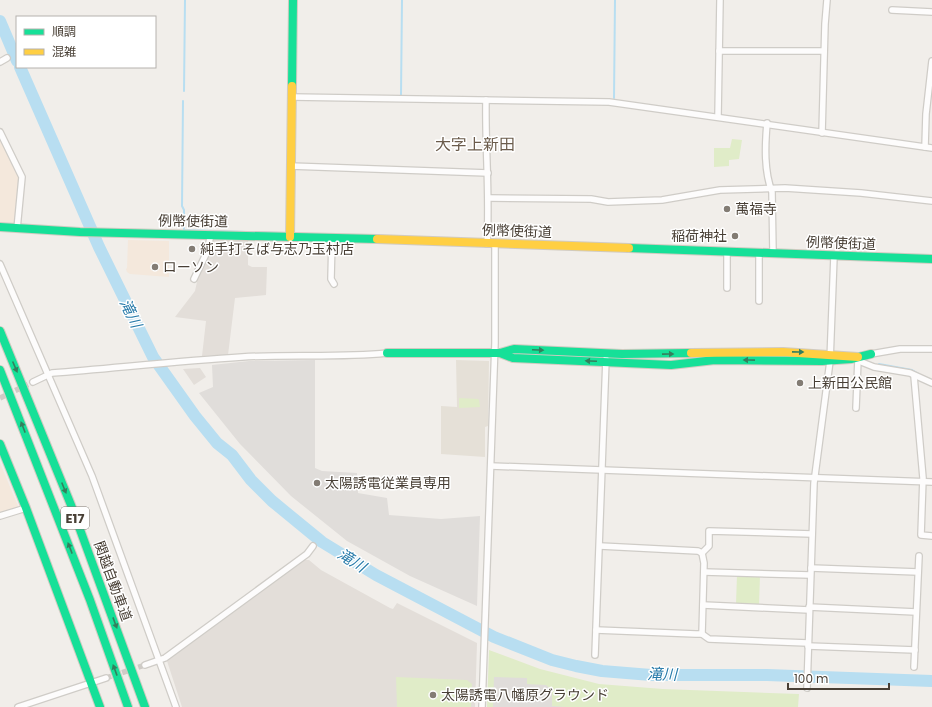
<svg xmlns="http://www.w3.org/2000/svg" width="932" height="707" font-family="Poppins,'Noto Sans JP',sans-serif">
<style>
.residential{fill:#e5e0d7}
.commercial{fill:#f4e8dc}
.industrial{fill:#e3ded9}
.green{fill:#e0ecc8}
.parking{fill:#e0ddda}
.lines{fill:none;stroke-linecap:round;stroke-linejoin:round}
.stream{stroke:#b8def1;stroke-width:2}
.river{stroke:#b8def1;stroke-width:12}
.street-tunnel{stroke:#cfcbc6;stroke-width:5.5;stroke-dasharray:5.5 3;stroke-linecap:butt}
.street-casing{stroke:#cfccc7;stroke-width:8}
.fast-casing{stroke:#d1cbc1;stroke-width:10}
.slow-casing{stroke:#d1cbc1;stroke-width:10}
.street{stroke:#fdfcfc;stroke-width:5.5}
.fast{stroke:#16e098;stroke-width:8}
.slow{stroke:#ffcf43;stroke-width:8}
.oneway{fill:#347f5d}
.poi-dot{fill:#837c74;stroke:#fff;stroke-width:1.5}
.labels{text-anchor:middle;dominant-baseline:central;stroke-width:3;stroke-linejoin:round;paint-order:stroke}
.shield{fill:#fff;stroke:#7f7972;stroke-width:1}
.shield-label{font-size:13px;font-weight:bold;fill:#483f35}
.poi-label{font-size:14px;fill:#483f35;stroke:#fff;text-anchor:start}
.street-label{font-size:14px;fill:#483f35;stroke:#fff}
.water-label{font-size:15px;font-style:italic;fill:#267aa9;stroke:#fff}
.quarter-label{font-size:16px;fill:#6b5c4c;stroke:#fff}
</style>
<rect width="100%" height="100%" fill="#f1eeea"/>
<!-- residential -->
<polygon class="residential" points="456,360 489,361 488,426 485,427 485,457 441,454 441,406 457,407"/>
<!-- commercial -->
<g class="commercial">
<polygon points="0,136 20,177 16,223 0,222"/>
<polygon points="128,240 169,241 169,277 130,274 127,272 126,269 127,268"/>
<polygon points="0,463 18,506 17,509 0,514"/>
</g>
<!-- industrial -->
<g class="industrial">
<polygon points="213,240 248,241 248,265 252,267 267,267 266,295 235,298 228,355 202,356 206,321 175,317 195,291 197,282 196,280 209,253"/>
<polygon points="200,368 206,377 194,385 183,369"/>
<polygon points="304,560 309,560 321,570 390,608 393,609 397,603 477,643 475,707 182,707 167,661"/>
</g>
<!-- green -->
<g class="green">
<polygon points="732,139 742,140 739,159 729,160 729,166 714,167 714,148 730,148"/>
<polygon points="459,398 478,399 479,400 480,407 459,408"/>
<polygon points="737,575 760,576 759,605 736,604"/>
<polygon points="489,650 540,669 599,684 663,689 799,694 798,707 487,707"/>
<polygon points="396,677 467,680 472,684 471,707 397,707"/>
</g>
<!-- parking -->
<g class="parking">
<polygon points="315,360 315,468 322,471 357,473 358,493 387,498 389,515 441,519 480,516 477,606 410,576 347,541 291,496 240,444 199,393 213,387 212,365 249,361"/>
<polygon points="494,677 527,678 527,684 546,685 552,690 552,706 566,707 493,707"/>
</g>
<g class="lines">
<!-- stream -->
<g class="stream">
<polyline points="184,91 185,0"/>
<polyline points="401,95 402,0"/>
<polyline points="614,98 615,0"/>
<polyline points="183,101 182,206 184,210 184,230 284,233"/>
<polyline points="879,364 912,370 922,376"/>
</g>
<!-- river -->
<g class="river">
<polyline points="0,21 17,61"/>
<polyline points="20,67 99,247 153,357 195,416 217,443 232,455 251,480 272,501 322,542 376,575 494,637 552,660 576,666 602,671 651,675 767,675 932,681"/>
</g>
<!-- street-tunnel -->
<g class="street-tunnel">
<polyline points="0,398 33,382"/>
<polyline points="106,678 145,665"/>
</g>
<defs>
<g id="street">
<polyline points="892,10 932,12"/>
<polyline points="719,51 824,51"/>
<polyline points="0,62 7,58"/>
<polyline points="292,97 609,102 932,148"/>
<path d="M 486,100 C 485,148 490,195 487,244"/>
<polyline points="718,116 720,0"/>
<path d="M 767,123 C 765,146 764,171 772,192 L 773,253"/>
<polyline points="0,132 22,177 17,229"/>
<polyline points="822,133 825,24 827,0"/>
<polyline points="925,147 926,114 932,61"/>
<polyline points="290,166 488,173"/>
<polyline points="489,198 591,199 608,202 662,200 720,190 785,188 861,193 932,201"/>
<polyline points="332,238 331,279 334,284"/>
<polyline points="727,251 727,288"/>
<polyline points="759,252 759,301"/>
<polyline points="0,264 92,476 176,707"/>
<polyline points="194,279 206,254 211,235"/>
<polyline points="871,354 900,349 932,349"/>
<polyline points="859,361 874,367 910,373 932,383"/>
<polyline points="914,376 923,478 921,535 932,536"/>
<path d="M 33,382 L 52,373 C 115,368 179,361 242,357 C 290,354 339,358 387,353"/>
<polyline points="856,408 858,359"/>
<polyline points="491,466 932,482"/>
<polyline points="0,516 26,508"/>
<polyline points="600,546 698,551 702,553"/>
<polyline points="702,553 709,546 709,531 812,534"/>
<polyline points="811,568 918,572"/>
<polyline points="704,572 810,575"/>
<polyline points="703,605 809,610"/>
<polyline points="809,607 916,612"/>
<polyline points="596,630 696,634 702,634 709,639 808,643"/>
<polyline points="702,634 704,563 702,553"/>
<polyline points="808,646 915,650"/>
<polyline points="595,655 606,359"/>
<polyline points="145,665 165,658 307,554 313,546"/>
<polyline points="914,667 919,556"/>
<polyline points="807,688 814,483 830,361 834,256"/>
<polyline points="18,707 106,678"/>
<polyline points="482,707 495,343 495,244"/>
</g>
<g id="fast">
<polyline points="292,86 293,0"/>
<polyline points="0,227 80,232 377,239"/>
<polyline points="629,248 932,259"/>
<polyline points="0,331 71,505 145,707"/>
<polyline points="387,353 500,353 514,349 622,354 691,353"/>
<polyline points="500,353 513,358 671,365 715,360 822,361 851,359 871,354"/>
<polyline points="0,370 90,600 128,707"/>
<polyline points="0,444 26,508 100,707"/>
</g>
<g id="slow">
<polyline points="290,237 292,86"/>
<polyline points="377,239 629,248"/>
<polyline points="691,353 783,352 858,357"/>
</g>
</defs>
<!-- street casing -->
<use href="#street" class="street-casing"/>
<!-- fast casing -->
<use href="#fast" class="fast-casing"/>
<!-- slow casing -->
<use href="#slow" class="slow-casing"/>
<!-- street -->
<use href="#street" class="street"/>
<!-- fast -->
<use href="#fast" class="fast"/>
<!-- slow -->
<use href="#slow" class="slow"/>
</g>
<!-- one-way arrows -->
<defs><path id="oneway-solid" d="M-6-.8H1V-3.2L6.5 0L1 3.2V.8H-6Z"/></defs>
<g class="oneway">
<use href="#oneway-solid" transform="translate(538 350) rotate(2)"/>
<use href="#oneway-solid" transform="translate(798 352) rotate(1)"/>
<use href="#oneway-solid" transform="translate(668 354) rotate(-1)"/>
<use href="#oneway-solid" transform="translate(749 360) rotate(-179)"/>
<use href="#oneway-solid" transform="translate(591 361) rotate(-177)"/>
<use href="#oneway-solid" transform="translate(15 367) rotate(67)"/>
<use href="#oneway-solid" transform="translate(23 427) rotate(-111)"/>
<use href="#oneway-solid" transform="translate(64 488) rotate(68)"/>
<use href="#oneway-solid" transform="translate(70 548) rotate(-111)"/>
<use href="#oneway-solid" transform="translate(115 623) rotate(70)"/>
<use href="#oneway-solid" transform="translate(115 670) rotate(-110)"/>
</g>
<!-- markers -->
<g class="poi-dot">
<circle cx="727" cy="209" r="4"/>
<circle cx="735" cy="236" r="4"/>
<circle cx="192" cy="249" r="4"/>
<circle cx="155" cy="267" r="4"/>
<circle cx="800" cy="383" r="4"/>
<circle cx="317" cy="483" r="4"/>
<circle cx="433" cy="695" r="4"/>
</g>
<g class="labels">
<!-- shield labels -->
<rect class="shield" x="61" y="507" width="28" height="22" rx="3"/>
<g class="shield-label">
<text x="75" y="518">E17</text>
</g>
<!-- poi labels -->
<g class="poi-label">
<text x="735" y="209">萬福寺</text>
<text x="727" y="236" text-anchor="end">稲荷神社</text>
<text x="200" y="249">純手打そば与志乃玉村店</text>
<text x="163" y="267">ローソン</text>
<text x="808" y="383">上新田公民館</text>
<text x="325" y="483">太陽誘電従業員専用</text>
<text x="441" y="695">太陽誘電八幡原グラウンド</text>
</g>
<!-- street labels -->
<g class="street-label">
<text transform="translate(193 221) rotate(1)">例幣使街道</text>
<text transform="translate(517 231) rotate(2)">例幣使街道</text>
<text transform="translate(841 243) rotate(2)">例幣使街道</text>
<text transform="translate(113 581) rotate(70)">関越自動車道</text>
</g>
<!-- water labels -->
<g class="water-label">
<text transform="translate(131 313) rotate(64)">滝川</text>
<text transform="translate(352 560) rotate(32)">滝川</text>
<text transform="translate(662 674) rotate(1)">滝川</text>
</g>
<!-- quarter labels -->
<g class="quarter-label">
<text x="475" y="144">大字上新田</text>
</g>
</g>
<!-- legend -->
<rect x="16" y="16" width="140" height="52" fill="#ffffff" stroke="#b6b2ae"/>
<rect x="24" y="29" width="20" height="6" fill="#16e098" stroke="#b6b2ae"/>
<text x="52" y="36" font-size="12" fill="#483f35">順調</text>
<rect x="24" y="49" width="20" height="6" fill="#ffcf43" stroke="#b6b2ae"/>
<text x="52" y="56" font-size="12" fill="#483f35">混雑</text>
<!-- scale -->
<path d="M788 683v6h101v-6" fill="none" stroke="#483f35" stroke-width="2"/>
<text x="794" y="683" font-size="12" fill="#483f35" stroke="#ffffff" stroke-width="3" paint-order="stroke">100 m</text>
</svg>
